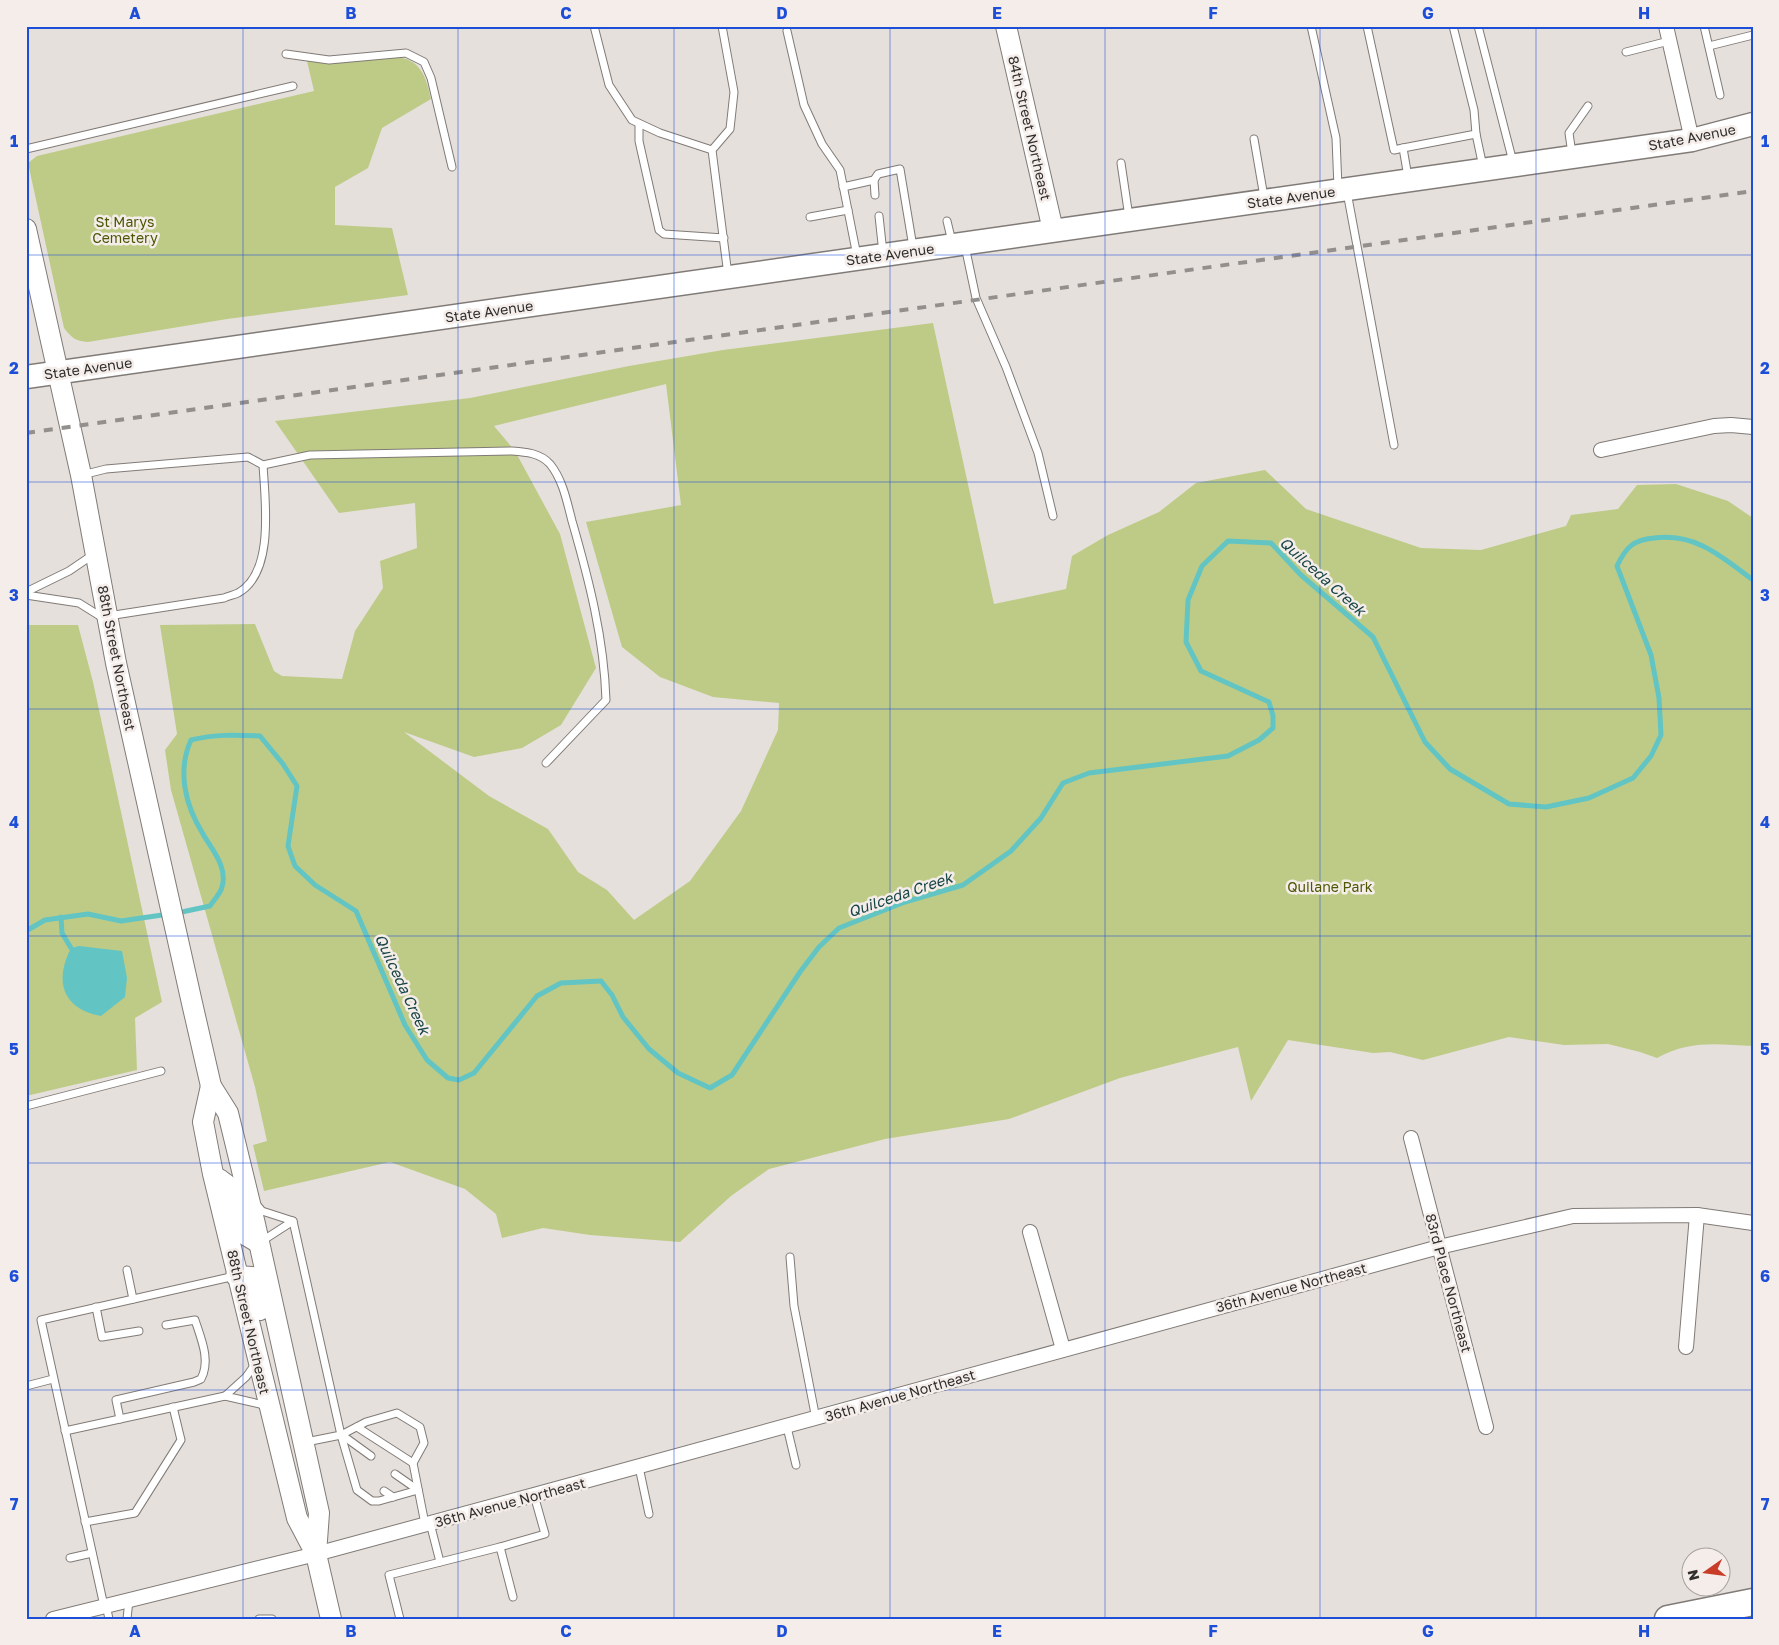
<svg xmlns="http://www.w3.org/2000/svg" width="1779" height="1645" font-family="'Golos Text',sans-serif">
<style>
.green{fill:#becb86;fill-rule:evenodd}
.water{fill:#62c5c4}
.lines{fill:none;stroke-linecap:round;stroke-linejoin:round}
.stream{stroke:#62c5c4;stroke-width:5}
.lane-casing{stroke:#807b77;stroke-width:9}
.street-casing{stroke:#807b77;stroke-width:16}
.secondary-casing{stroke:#807b77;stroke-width:22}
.primary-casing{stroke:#807b77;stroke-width:25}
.highway-casing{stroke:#807b77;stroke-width:29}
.lane{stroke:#fff;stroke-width:7}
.street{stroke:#fff;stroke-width:14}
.secondary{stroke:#fff;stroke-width:20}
.primary{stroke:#fff;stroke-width:22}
.highway{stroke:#fff;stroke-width:26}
.rail{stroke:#938f8c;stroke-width:4;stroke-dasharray:9 9;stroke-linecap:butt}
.grid{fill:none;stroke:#1d4ed8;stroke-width:1;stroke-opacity:0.55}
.labels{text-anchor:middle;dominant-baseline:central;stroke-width:5;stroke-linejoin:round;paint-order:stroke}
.street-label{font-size:14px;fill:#312f2e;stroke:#f4edea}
.park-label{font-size:14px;fill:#4d5704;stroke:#f4edea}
.water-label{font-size:15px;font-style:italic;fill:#184646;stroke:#f4edea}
.neatline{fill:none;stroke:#1d4ed8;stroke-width:2}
.grid-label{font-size:16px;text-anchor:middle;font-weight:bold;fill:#1d4ed8}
</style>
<rect width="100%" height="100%" fill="#e6e0dc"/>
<!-- green -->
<g class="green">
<path d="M 394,57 C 421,58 426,77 431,99 L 382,128 L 368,168 L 335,187 L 335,225 L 392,228 L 408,295 L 227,319 L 88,342 C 75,341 72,338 64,328 L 28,163 L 37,156 L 314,91 L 307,61 L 361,61 Z"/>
<path d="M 933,323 L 994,604 L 1066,589 L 1072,556 L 1108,535 L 1159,512 L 1196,483 L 1265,470 L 1306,509 L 1421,548 L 1481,550 L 1566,526 L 1571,515 L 1618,509 L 1637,485 L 1676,484 L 1728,501 L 1753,518 L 1753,1046 C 1717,1044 1689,1040 1657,1058 L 1640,1052 L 1608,1044 L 1564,1045 L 1509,1037 L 1423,1060 L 1390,1052 L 1373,1053 L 1288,1040 L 1251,1101 L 1238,1047 L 1120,1078 L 1009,1119 L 885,1139 L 769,1169 L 731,1196 L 680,1242 L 590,1235 L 543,1228 L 502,1238 L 496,1214 L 465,1189 L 390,1162 L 264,1191 L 253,1145 L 267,1141 L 255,1087 L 171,790 L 165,750 L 177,734 L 160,625 L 255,624 L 274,671 L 282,676 L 342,679 L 355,631 L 383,588 L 380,561 L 417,548 L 415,503 L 339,513 L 275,421 L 470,398 L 629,366 L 723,350 ZM 666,384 L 681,505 L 586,522 L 622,647 L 660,677 L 713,697 L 779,703 L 778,730 L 741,811 L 690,881 L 634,920 L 607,890 L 578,872 L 548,829 L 489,796 L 404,732 L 474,757 L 522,748 L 561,725 L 596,668 L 560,534 L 515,451 L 494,426 Z"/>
<polygon points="26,625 78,625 93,682 162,1002 135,1018 137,1070 26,1096"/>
</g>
<!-- water -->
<path class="water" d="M 79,946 L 122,951 L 127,978 L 125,997 L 101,1016 C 62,1009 54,981 71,948 Z"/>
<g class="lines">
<!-- stream -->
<g class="stream">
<path d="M 177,913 L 210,906 C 213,901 221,893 222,887 C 228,867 212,850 203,834 C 185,805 177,771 191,740 C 214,734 237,735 260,736 L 283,764 L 297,786 L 288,846 L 295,866 L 315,885 L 356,911 L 405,1025 L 427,1060 L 448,1078 L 459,1080 L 474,1073 L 537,996 L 561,983 L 601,981 L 612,995 L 623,1017 L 649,1049 L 678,1073 L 710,1088 L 732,1075 L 800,972 L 819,947 L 839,928 L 905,902 L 963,885 L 1011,851 L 1041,818 L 1063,783 L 1089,773 L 1228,756 L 1259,740 L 1273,728 L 1273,716 L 1269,702 L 1201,671 L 1186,642 L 1188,600 L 1202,566 L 1228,541 L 1271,543 L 1301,575 L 1373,637 L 1425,742 L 1450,769 L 1509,804 L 1546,807 L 1589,798 L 1633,778 L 1651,756 L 1661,735 L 1659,698 L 1651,655 L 1617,566 C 1626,547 1633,540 1654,538 C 1696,533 1721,556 1753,580"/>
<polyline points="61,917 62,933 71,948"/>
<polyline points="26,931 45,920 88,914 121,921 169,914"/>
</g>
<defs>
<g id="lane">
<polyline points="594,26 609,85 632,120 660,133 712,150"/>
<polyline points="722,26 734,92 730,129 712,150 728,275"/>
<polyline points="1311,26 1336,138 1338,188"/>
<polyline points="1367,26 1394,150 1403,148"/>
<polyline points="1453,26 1474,110 1476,134"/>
<polyline points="1478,26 1513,162"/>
<polyline points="1704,26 1720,95"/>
<polyline points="787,31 804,105 822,144 840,170 857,256"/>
<polyline points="1709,46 1753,35"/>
<polyline points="1626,52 1669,41"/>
<polyline points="286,54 329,60 406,53 424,62 431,78 452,167"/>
<polyline points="639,124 639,141 659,230 664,234 724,238"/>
<polyline points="1254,139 1264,197"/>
<polyline points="26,149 293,86"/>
<polyline points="1572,154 1569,133 1588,106"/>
<polyline points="1121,163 1129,217"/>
<polyline points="1408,177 1403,148 1476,134 1483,167"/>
<polyline points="843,187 874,180"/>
<polyline points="1347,192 1394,445"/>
<polyline points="875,195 874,180 878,174 900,169 913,247"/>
<polyline points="879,216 883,253"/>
<polyline points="810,217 848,210"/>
<polyline points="947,221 952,242"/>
<polyline points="965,246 976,298 1006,367 1038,453 1053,516"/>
<path d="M 263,465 L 310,455 L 512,451 C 526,452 540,453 550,464 C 563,480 567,502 572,521 C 589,580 604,638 606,700 L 546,763"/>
<path d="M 82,475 L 106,469 L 248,457 L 263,465 C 265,500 275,573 238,593 C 234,595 228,596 224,598 L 108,616"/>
<polyline points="26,592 69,571 94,554"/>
<polyline points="26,595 79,603 103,618"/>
<polyline points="26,1106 161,1071"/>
<polyline points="257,1205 262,1211 293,1221 262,1241"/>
<polyline points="293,1221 341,1435 357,1490 372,1501 379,1501 418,1490"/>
<polyline points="790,1257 794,1306 816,1419"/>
<polyline points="127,1270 133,1299"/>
<polyline points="96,1307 102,1337 139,1331"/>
<polyline points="256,1363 246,1377 225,1396 268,1406"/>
<polyline points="26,1386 53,1379"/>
<path d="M 120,1419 L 116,1400 L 194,1382 L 201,1379 C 211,1360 201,1339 195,1320 L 166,1325"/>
<polyline points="357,1427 413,1463"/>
<polyline points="787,1427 796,1465"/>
<polyline points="65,1431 225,1396"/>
<polyline points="342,1435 371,1456"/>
<polyline points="306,1442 341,1435 366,1422 397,1413 420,1427 424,1443 413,1463 425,1524"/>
<polyline points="639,1467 649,1514"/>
<polyline points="395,1474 418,1490"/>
<polyline points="384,1491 393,1497"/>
<polyline points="85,1522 135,1513 181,1440 173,1407"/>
<polyline points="430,1523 440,1562"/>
<polyline points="500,1547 545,1534 534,1495"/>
<polyline points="70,1558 92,1553"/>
<polyline points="106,1605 109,1619"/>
<polyline points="104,1606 41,1320 235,1276"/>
<polyline points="127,1619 129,1600"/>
<polyline points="259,1619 272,1619"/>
<polyline points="400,1619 389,1575 500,1547 513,1597"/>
</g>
<g id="street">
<polyline points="1666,26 1692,140"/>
<polyline points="1601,450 1714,426 1731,425 1753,427"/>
<polyline points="1411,1138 1486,1427"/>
<polyline points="1030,1232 1063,1349"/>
<polyline points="1686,1347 1697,1215"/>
<polyline points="53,1619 316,1554 534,1495 1439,1247 1573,1216 1697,1215 1753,1223"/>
</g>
<g id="secondary">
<polyline points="1006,26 1053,230"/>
<polyline points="26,229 81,475 116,663 192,1003 211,1086 228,1113 255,1224 319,1513 316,1554"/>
<polyline points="211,1086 203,1122 213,1174 297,1518 316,1554 331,1619"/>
<polyline points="219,1179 231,1188 242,1233 259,1243"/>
<polyline points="236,1276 252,1277 260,1310"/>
</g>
<polyline id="primary" points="26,377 1692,140 1753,124"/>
<polyline id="highway" points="1668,1619 1753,1602"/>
</defs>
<!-- lane casing -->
<use href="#lane" class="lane-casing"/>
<!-- street casing -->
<use href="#street" class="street-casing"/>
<!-- secondary casing -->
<use href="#secondary" class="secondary-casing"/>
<!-- primary casing -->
<use href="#primary" class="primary-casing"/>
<!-- highway casing -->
<use href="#highway" class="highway-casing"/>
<!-- lane -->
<use href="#lane" class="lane"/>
<!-- street -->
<use href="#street" class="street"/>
<!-- secondary -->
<use href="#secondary" class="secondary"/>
<!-- primary -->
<use href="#primary" class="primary"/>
<!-- highway -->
<use href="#highway" class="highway"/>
<!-- rail -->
<polyline class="rail" points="26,433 1753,191"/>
</g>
<!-- grid -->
<path class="grid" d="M 243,26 L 243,1619M 458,26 L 458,1619M 674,26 L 674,1619M 890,26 L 890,1619M 1105,26 L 1105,1619M 1320,26 L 1320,1619M 1536,26 L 1536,1619M 26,255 L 1753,255M 26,482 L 1753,482M 26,709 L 1753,709M 26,936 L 1753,936M 26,1163 L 1753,1163M 26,1390 L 1753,1390"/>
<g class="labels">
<!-- street labels -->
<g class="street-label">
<text transform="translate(1030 128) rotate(77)">84th Street Northeast</text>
<text transform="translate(1692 137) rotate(-11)">State Avenue</text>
<text transform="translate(1291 197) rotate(-8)">State Avenue</text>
<text transform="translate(890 254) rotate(-8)">State Avenue</text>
<text transform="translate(489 311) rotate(-8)">State Avenue</text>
<text transform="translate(88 368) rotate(-8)">State Avenue</text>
<text transform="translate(117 658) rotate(79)">88th Street Northeast</text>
<text transform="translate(1449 1283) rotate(75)">83rd Place Northeast</text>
<text transform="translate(1291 1287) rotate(-15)">36th Avenue Northeast</text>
<text transform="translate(249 1322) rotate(77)">88th Street Northeast</text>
<text transform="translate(900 1395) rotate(-16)">36th Avenue Northeast</text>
<text transform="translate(510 1502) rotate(-15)">36th Avenue Northeast</text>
</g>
<!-- park labels -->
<g class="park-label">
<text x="125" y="221">St Marys<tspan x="125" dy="16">Cemetery</tspan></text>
<text x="1330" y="886">Quilane Park</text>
</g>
<!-- water labels -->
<g class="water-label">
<text transform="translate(1323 576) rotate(42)">Quilceda Creek</text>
<text transform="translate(900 894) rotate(-19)">Quilceda Creek</text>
<text transform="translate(403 984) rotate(65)">Quilceda Creek</text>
</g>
</g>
<!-- border -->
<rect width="1779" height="1645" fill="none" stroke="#f4edea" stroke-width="55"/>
<!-- north arrow -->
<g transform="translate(1706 1572) rotate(256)"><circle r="24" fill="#f4edea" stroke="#a6a19f"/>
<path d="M0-4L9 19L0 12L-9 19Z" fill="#c83c28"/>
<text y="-8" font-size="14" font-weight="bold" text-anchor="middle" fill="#312f2e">N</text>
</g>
<rect x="28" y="28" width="1724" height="1590" class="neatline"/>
<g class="grid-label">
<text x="135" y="19">A</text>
<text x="351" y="19">B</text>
<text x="566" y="19">C</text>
<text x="782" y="19">D</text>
<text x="997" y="19">E</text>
<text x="1213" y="19">F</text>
<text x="1428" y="19">G</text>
<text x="1644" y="19">H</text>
<text x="14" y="147">1</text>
<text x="1765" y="147">1</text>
<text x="14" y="374">2</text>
<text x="1765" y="374">2</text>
<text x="14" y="601">3</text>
<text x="1765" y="601">3</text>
<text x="14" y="828">4</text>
<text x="1765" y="828">4</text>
<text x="14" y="1055">5</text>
<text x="1765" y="1055">5</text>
<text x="14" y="1282">6</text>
<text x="1765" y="1282">6</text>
<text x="14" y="1510">7</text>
<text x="1765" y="1510">7</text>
<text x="135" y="1637">A</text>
<text x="351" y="1637">B</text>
<text x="566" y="1637">C</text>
<text x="782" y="1637">D</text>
<text x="997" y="1637">E</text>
<text x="1213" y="1637">F</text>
<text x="1428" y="1637">G</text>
<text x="1644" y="1637">H</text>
</g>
</svg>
